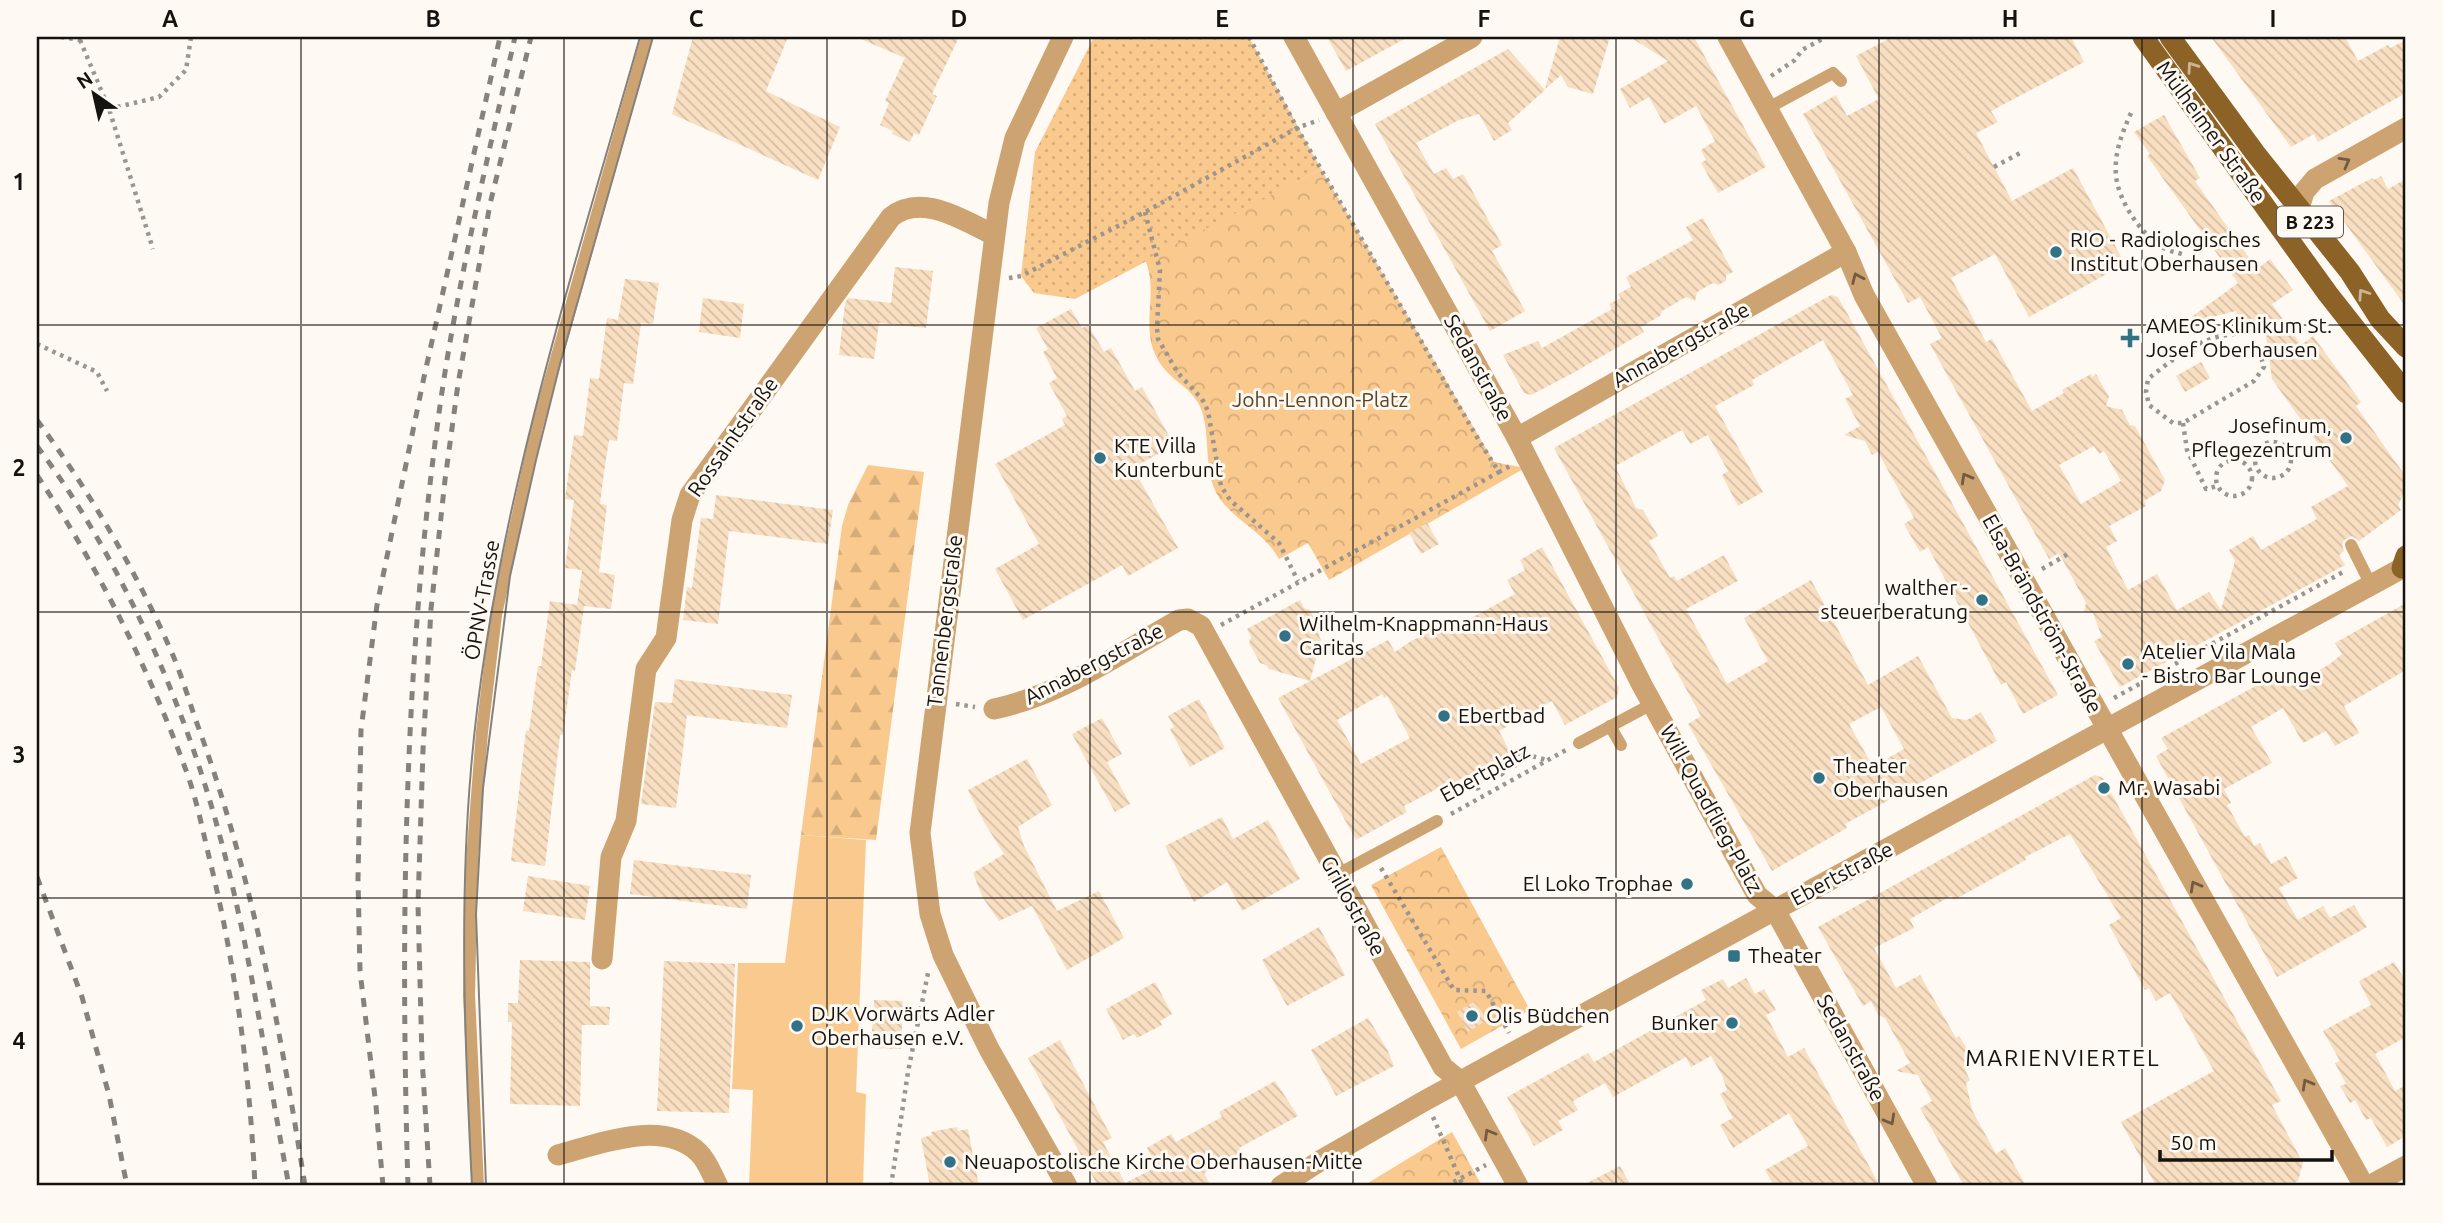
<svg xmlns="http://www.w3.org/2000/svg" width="2443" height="1223" font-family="Ubuntu,sans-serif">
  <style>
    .grass { fill: url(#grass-dots) }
    .forest { fill: url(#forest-firs) }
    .park { fill: url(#park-crowns) }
    .pitch { fill: #fac98e }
    .building { fill: url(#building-back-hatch); fill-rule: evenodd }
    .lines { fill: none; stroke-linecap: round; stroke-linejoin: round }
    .path { stroke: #999590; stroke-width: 4.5; stroke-dasharray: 3.5 5; stroke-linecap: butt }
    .service { stroke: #cda371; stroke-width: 12 }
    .minor { stroke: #cda371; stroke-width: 21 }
    .tertiary { stroke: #cda371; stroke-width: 21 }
    .primary { stroke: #8d6226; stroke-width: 21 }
    .tram { stroke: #85827d; stroke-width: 2 }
    .rail { stroke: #85827d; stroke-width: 5; stroke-dasharray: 9 9; stroke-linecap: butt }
    .oneway { stroke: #cbb596 }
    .oneway2 { stroke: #715b40 }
    .grid { fill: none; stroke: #151310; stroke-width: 2; stroke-opacity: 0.55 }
    .poi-dot { fill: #327286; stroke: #fef9f2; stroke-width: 2.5 }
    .labels { text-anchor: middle; stroke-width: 6; stroke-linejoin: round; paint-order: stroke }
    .shield { fill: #fef9f2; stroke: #5b5854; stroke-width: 2 }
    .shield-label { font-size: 19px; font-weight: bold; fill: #151310 }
    .street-label { font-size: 21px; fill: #151310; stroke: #fef9f2 }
    .poi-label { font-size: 21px; fill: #151310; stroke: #fef9f2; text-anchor: start }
    .park-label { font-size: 21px; fill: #5e4422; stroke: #fef9f2 }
    .neighbourhood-label { font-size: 23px; letter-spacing: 2px; fill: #151310; stroke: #fef9f2 }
    .neatline { fill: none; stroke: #151310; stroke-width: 2.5 }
    .grid-label { font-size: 23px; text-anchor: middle; font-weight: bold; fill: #151310 }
  </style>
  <defs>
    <pattern id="grass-dots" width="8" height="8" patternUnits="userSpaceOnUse" patternTransform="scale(1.75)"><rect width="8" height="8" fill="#fac98e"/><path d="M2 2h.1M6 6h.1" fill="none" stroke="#d5ac79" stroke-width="1.8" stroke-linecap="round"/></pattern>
    <pattern id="forest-firs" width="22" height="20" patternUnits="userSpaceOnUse" patternTransform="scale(1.75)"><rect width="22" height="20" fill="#fac98e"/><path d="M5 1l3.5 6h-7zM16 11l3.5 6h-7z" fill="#d5ac79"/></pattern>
    <pattern id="park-crowns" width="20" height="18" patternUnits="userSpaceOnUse" patternTransform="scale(1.75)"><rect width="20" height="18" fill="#fac98e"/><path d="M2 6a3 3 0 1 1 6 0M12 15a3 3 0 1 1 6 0" fill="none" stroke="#d5ac79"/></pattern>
    <pattern id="building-back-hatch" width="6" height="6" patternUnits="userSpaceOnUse" patternTransform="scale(1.75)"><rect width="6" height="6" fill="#f9dfc1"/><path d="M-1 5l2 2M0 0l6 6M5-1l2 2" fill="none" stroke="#d5bea5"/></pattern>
  </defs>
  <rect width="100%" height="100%" fill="#fef9f2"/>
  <polygon class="grass" points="1094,37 1249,37 1321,169 1075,299 1034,293 1021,276 1035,152"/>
  <polygon class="forest" points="868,465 924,472 876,840 801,835 842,526 848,505"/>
  <g class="park">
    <path d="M1321 169 1494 462 1525 468 1329 580 1308 543 1279 559C1265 533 1237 522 1220 499 1200 471 1214 427 1197 401 1183 380 1164 379 1153 349 1143 320 1158 289 1145 260Z"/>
    <polygon points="1441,847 1530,1010 1461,1049 1371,885"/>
    <polygon points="1452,1132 1482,1186 1363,1186"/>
  </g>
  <polygon class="pitch" points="801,835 866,840 856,1092 866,1094 863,1186 749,1186 753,1090 732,1089 738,963 785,963"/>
  <g class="building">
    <polygon points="693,37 788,37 766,91 840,127 818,180 672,114"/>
    <polygon points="856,37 959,37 932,94 937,96 919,135 914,133 910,142 892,134 893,131 880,125 889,103 885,101 905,58"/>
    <polygon points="1327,37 1408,37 1346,71"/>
    <polygon points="1560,37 1610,37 1593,94 1568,87 1561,75 1545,89"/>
    <polygon points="1630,37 1694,37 1766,167 1718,193 1701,163 1706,160 1701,150 1715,141 1696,106 1664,124 1649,97 1630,108 1620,89 1668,61"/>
    <path d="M1892 37H2071L2084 62 1991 111 1998 122 1976 133 2012 201 2073 168 2125 264 2029 317 1995 254 1951 278 1986 342 1992 339 2032 411 2064 393 2062 390 2091 374 2092 377 2096 374 2109 397 2106 406 2122 410 2130 425 2135 426 2165 480 2161 491 2144 501 2146 506 2109 526 2117 541 2106 547 2128 590 2157 574 2177 610 2209 592 2221 610 2235 561 2229 550 2253 536 2261 550 2317 519 2311 507 2348 486 2272 379 2264 322 2238 326 2236 311 2182 324 2238 283 2147 156 2150 154 2134 132 2164 115 2200 178 2195 181 2257 269 2270 259 2293 290 2272 304 2301 345 2313 336 2361 402 2356 406 2404 474 2405 491 2398 505 2401 510 2359 541 2352 536 2344 540 2342 545 2344 551 2339 555 2345 565 2120 687 2094 641 2102 637 2093 613 2084 612 2086 603 2059 553 2049 559 1930 344 1942 338 1920 297 1908 303 1803 114 1836 95 1847 116 1879 99 1856 56ZM2094 446 2099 454 2104 451 2121 481 2081 504 2059 465Z"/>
    <polygon points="2211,37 2345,37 2358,61 2388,45 2390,48 2406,40 2406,93 2318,142 2314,134 2291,147"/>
    <polygon points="1508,49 1545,90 1508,123 1512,130 1494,141 1479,114 1459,120 1416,143 1434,174 1446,168 1453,179 1463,174 1502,245 1492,251 1525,311 1490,331 1375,124"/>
    <polygon points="2381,176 2388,189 2406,179 2406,307 2329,201 2372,178 2374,180"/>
    <polygon points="1703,218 1733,272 1726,275 1726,281 1718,285 1713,283 1697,292 1695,301 1686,297 1662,311 1660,316 1641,327 1644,332 1573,373 1531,395 1524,393 1503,355 1538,341 1542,348 1612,309 1609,304 1621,298 1618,294 1631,287 1626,277 1693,240 1686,227"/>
    <polygon points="895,267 933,271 926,328 879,323 874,359 839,355 845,303 848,298 891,303"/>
    <polygon points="625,279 659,283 653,324 641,323 633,384 624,383 617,441 609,440 604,472 600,504 607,505 599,572 615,575 611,609 584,606 575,671 572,670 563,735 560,735 545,866 511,861 526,730 529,731 538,666 541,666 550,601 577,605 582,570 565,568 574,500 565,499 574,435 583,436 590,378 599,379 607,318 618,320"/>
    <path d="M1831 295 1838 297 2058 695 2023 714 2006 682 2001 685 1928 547 1920 552 1904 524 1914 518 1878 452 1872 455 1865 441 1844 435 1860 426 1845 399 1853 395 1823 340 1752 380 1754 385 1715 406 1763 492 1738 506 1722 475 1728 471 1708 435 1690 444 1682 430 1615 466 1636 508 1643 510 1658 536 1649 541 1670 578 1674 576 1677 581 1724 555 1738 581 1686 609 1727 684 1768 661 1744 618 1811 580 1868 685 1918 656 1952 718 1967 720 1981 712 1997 741 1845 824 1847 828 1772 871 1688 724 1701 716 1554 448ZM1881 707 1904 749 1873 767 1849 724Z"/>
    <polygon points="703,298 744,304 740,338 699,332"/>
    <polygon points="1071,309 1082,328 1088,325 1104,352 1111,348 1135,391 1142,387 1174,445 1133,468 1178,548 1128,576 1122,565 1023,620 995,569 1039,544 995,464 1065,425 1062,419 1067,416 1049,383 1057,378 1043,352 1048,349 1036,328"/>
    <polygon points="2201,362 2210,378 2185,392 2176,376"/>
    <polygon points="716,495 833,510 828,544 729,531 718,624 683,620 687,587 692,588 701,518 713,519"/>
    <polygon points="1427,523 1439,544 1421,554 1409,533"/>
    <path d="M1542 547 1619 688 1617 697 1565 725 1552 701 1499 731 1510 752 1496 760 1497 762 1468 777 1467 775 1454 783 1452 781 1404 806 1407 812 1356 840 1278 698 1388 640 1395 652 1411 641 1441 627 1444 633 1515 594 1507 580 1525 570 1520 560ZM1382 694 1384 698 1387 696 1410 738 1361 764 1337 720Z"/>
    <polygon points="1300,600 1304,608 1310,610 1321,630 1319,636 1321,640 1310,681 1269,669 1266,665 1260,663 1249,643 1251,637 1247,629"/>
    <polygon points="2406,603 2406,670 2344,706 2359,733 2335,746 2326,731 2303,743 2283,708 2251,727 2272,763 2224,789 2231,803 2227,805 2245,837 2249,835 2254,846 2260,843 2271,864 2286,856 2298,878 2279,888 2298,920 2323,906 2330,918 2354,905 2367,927 2277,977 2156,756 2168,749 2161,738 2281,672 2289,687 2330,664 2342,654 2335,643"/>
    <polygon points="675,679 792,695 787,728 687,715 676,808 641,804 655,702 672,703"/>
    <polygon points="1199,699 1225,748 1190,767 1170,729 1174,727 1168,716"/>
    <polygon points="1102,718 1122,754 1107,762 1130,804 1115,812 1072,734"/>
    <polygon points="1027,759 1052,805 1018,827 1024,846 1057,911 1099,891 1124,938 1067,970 1032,906 999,921 983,898 973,873 1004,854 984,822 968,790"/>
    <polygon points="2095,775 2103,778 2281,1101 2272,1105 2303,1163 2298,1181 2288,1186 2156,1186 2121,1122 2214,1071 2170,993 2156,1001 2149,988 2145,990 2109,925 2121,918 2070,834 2025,857 2026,860 1954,900 1951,896 1910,919 1914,928 1874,948 1896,988 1920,975 1956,1038 1959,1036 1968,1050 1984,1059 1965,1070 1970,1080 1966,1083 1972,1110 1996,1154 2005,1148 2026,1186 1964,1186 1920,1108 1932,1101 1918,1075 1896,1071 1910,1063 1885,1018 1878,1015 1871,1001 1863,1006 1818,927"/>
    <polygon points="1222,817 1233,839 1268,820 1300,879 1242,911 1227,882 1194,902 1165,846"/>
    <polygon points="634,860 751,875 747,909 630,894"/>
    <polygon points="528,876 590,886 585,920 523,911"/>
    <polygon points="1319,927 1345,975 1287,1006 1262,960"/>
    <polygon points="520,960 590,962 590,1006 610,1007 609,1025 582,1025 580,1106 510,1104 512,1022 508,1022 508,1003 518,1003"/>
    <polygon points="664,961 735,964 729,1113 657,1111"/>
    <polygon points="2394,962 2406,982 2406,1037 2375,1054 2395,1091 2406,1085 2406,1136 2387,1147 2371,1118 2366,1120 2355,1100 2350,1103 2340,1086 2346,1084 2335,1063 2340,1061 2323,1031 2371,1005 2359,981"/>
    <polygon points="1746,978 1755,994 1764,989 1776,1010 1766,1015 1788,1057 1804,1048 1880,1186 1774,1186 1765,1170 1808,1146 1789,1113 1733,1148 1720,1125 1733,1118 1720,1094 1727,1090 1722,1075 1711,1056 1691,1067 1686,1057 1613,1097 1605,1083 1573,1101 1578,1110 1558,1121 1563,1130 1534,1146 1507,1097 1588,1053 1594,1062 1706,1000 1701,990 1723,979 1728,988"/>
    <polygon points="1155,982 1172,1014 1160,1021 1162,1025 1137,1038 1134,1034 1123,1040 1106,1009"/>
    <polygon points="874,1000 903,1001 901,1049 871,1048"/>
    <polygon points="1475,1001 1487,1020 1468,1032 1457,1012"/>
    <polygon points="1368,1018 1387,1049 1394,1066 1336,1096 1311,1050"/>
    <polygon points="1060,1040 1112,1138 1103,1142 1125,1183 1157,1167 1147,1148 1171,1134 1176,1142 1222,1117 1219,1112 1275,1081 1298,1116 1239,1148 1241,1152 1204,1173 1211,1186 1098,1186 1028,1058"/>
    <polygon points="957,1127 958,1131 968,1129 979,1186 930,1186 921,1138 932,1135 931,1132"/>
    <polygon points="1620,1166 1631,1186 1581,1186"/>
  </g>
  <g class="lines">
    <g class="path">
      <polyline points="61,37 80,40 82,37"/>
      <polyline points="1249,37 1297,128 1481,444 1499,472 1510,466"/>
      <polyline points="80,40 109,109 153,249"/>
      <polyline points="1771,76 1795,60 1802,50 1826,37"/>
      <polyline points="109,109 159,97 186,70 191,37"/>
      <path d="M2131 113C2122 133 2114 153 2116 175 2118 201 2141 234 2162 247 2168 251 2175 252 2182 254"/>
      <polyline points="1994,167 2024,151"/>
      <polyline points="1145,212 1160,270 1157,328 1158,339 1178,373 1202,399 1208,411 1221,486 1230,500 1279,543 1298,581"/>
      <polyline points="1009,278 1021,276 1145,212 1297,128 1319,120"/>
      <polyline points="37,344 97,372 107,391"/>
      <path d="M2259 350 2264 367 2254 381 2183 423H2173L2149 405 2146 392 2148 379C2169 362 2194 342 2221 336 2235 333 2251 333 2266 330"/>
      <polyline points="2183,423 2187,450 2206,489 2217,486"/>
      <circle cx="2273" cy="460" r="18"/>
      <circle cx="2234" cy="478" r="18"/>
      <polyline points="2405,488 2406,488"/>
      <polyline points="2042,569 2068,554"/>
      <polyline points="1221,625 1499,472"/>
      <polyline points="2175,664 2345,571"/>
      <polyline points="2114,698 2143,682"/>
      <polyline points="956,704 975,707"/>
      <polyline points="1495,767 1506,778"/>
      <polyline points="1496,767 1518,765"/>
      <polyline points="1474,779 1480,793"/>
      <polyline points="1461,792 1469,786 1474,778 1520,753 1547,760"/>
      <polyline points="1451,814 1566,750"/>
      <polyline points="1381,868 1454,990 1486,991 1509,1033"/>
      <polyline points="1433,1117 1463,1186"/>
      <polyline points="891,1186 908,1072 928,973"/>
      <polyline points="1446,1186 1486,1165"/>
    </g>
    <g class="service">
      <polyline points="1768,108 1833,73 1841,81"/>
      <polyline points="2351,545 2371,585"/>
      <polyline points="1610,726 1621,745"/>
      <polyline points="1579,743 1652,704"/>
      <polyline points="1336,875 1437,821"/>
      <polyline points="478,1186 469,995 472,861 482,732 496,615 537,427 647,37"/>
    </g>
    <g class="minor">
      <polyline points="1294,37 1517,438 1642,685 1757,895 1775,910 1927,1186"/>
      <polyline points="1728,37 1846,252 1864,295 2364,1186"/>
      <polyline points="1336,113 1472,37"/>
      <polyline points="2299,208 2304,192 2315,179 2406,128"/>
      <polyline points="1517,438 1846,252"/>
      <path d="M994 709C1061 695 1119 654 1179 620L1188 619 1201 626 1443 1067 1460 1081 1518 1186"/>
      <path d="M602 959 611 857 626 821 646 669 666 638 682 520 690 495 891 217C922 192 964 221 994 235"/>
      <path d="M558 1155C599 1144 663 1118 699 1153 708 1162 712 1175 718 1186"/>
      <polyline points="2369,1186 2406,1166"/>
    </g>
    <g class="tertiary">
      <polyline points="1063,37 1015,138 999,203 920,833 930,914 943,955 989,1049 1067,1186"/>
      <polyline points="1281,1186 1323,1159 1426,1100 2406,566"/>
    </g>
    <g class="primary">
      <polyline points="2143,37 2328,294 2406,393"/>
      <polyline points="2170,37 2255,153 2350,272 2380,319 2406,347"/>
      <polyline points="2402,568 2406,556"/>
    </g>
    <g class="tram">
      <path d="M472 1186C465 1048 459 908 471 769 492 519 572 277 640 37"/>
      <polyline points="486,1186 476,914 483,788 510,576 536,460 560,364 653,37"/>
    </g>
    <g class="rail">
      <path d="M37 420C90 492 136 571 172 653 181 674 188 697 195 718 251 869 280 1027 305 1186"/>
      <path d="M37 446C117 553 180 693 216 822 249 939 266 1066 289 1186"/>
      <path d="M37 475C98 567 149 669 187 773 197 801 203 832 210 861 236 967 250 1077 255 1186"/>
      <polyline points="37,877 82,997 109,1095 127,1186"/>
      <polyline points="383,1186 376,1106 360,971 358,879 361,730 377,605 424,377 500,37"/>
      <path d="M408 1186C400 918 404 650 443 385 461 268 489 152 515 37"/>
      <polyline points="430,1186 422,1058 418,904 423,750 431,609 445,480 458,384 490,204 531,37"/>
    </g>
  </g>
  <defs><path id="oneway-chevron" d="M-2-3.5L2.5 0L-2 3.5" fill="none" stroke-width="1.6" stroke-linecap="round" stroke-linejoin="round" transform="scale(1.75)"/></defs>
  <g class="oneway">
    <use href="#oneway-chevron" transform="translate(2192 67) rotate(-125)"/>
    <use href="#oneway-chevron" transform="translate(2363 294) rotate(-124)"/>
  </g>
  <g class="oneway2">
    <use href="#oneway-chevron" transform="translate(2345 162) rotate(-29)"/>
    <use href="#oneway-chevron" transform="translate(1857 278) rotate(-113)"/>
    <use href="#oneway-chevron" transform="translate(1966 478) rotate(-119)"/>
    <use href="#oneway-chevron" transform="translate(2195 886) rotate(-119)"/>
    <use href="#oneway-chevron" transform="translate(2307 1084) rotate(-119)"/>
    <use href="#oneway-chevron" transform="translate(1890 1120) rotate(61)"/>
    <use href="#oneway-chevron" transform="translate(1489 1134) rotate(-120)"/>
  </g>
  <path class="grid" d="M301 37V1186M564 37V1186M827 37V1186M1090 37V1186M1353 37V1186M1616 37V1186M1879 37V1186M2142 37V1186M37 325H2406M37 612H2406M37 898H2406"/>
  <g class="poi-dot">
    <circle cx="2056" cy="252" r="7"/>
    <path d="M2126.5 327.5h7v7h7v7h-7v7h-7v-7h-7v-7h7z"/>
    <circle cx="2346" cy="438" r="7"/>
    <circle cx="1100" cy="458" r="7"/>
    <circle cx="1982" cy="600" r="7"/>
    <circle cx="1285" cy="636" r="7"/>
    <circle cx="2128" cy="664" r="7"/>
    <circle cx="1444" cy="716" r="7"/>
    <circle cx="1819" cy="778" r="7"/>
    <circle cx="2104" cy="788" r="7"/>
    <circle cx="1687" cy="884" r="7"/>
    <rect x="1727" y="949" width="14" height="14" rx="3.5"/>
    <circle cx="1472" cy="1016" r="7"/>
    <circle cx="1732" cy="1023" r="7"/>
    <circle cx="797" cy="1026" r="7"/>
    <circle cx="950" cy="1162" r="7"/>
  </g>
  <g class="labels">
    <rect class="shield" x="2277" y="206.5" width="66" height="31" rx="5"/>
    <g class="shield-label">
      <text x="2310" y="229">B 223</text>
    </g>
    <g class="street-label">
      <text transform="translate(2211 132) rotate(54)" y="7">Mülheimer Straße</text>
      <text transform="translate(1681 345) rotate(-29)" y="7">Annabergstraße</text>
      <text transform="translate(1478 368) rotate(61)" y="7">Sedanstraße</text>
      <text transform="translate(733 437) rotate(-55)" y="7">Rossaintstraße</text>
      <text transform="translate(482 600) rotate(-80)" y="7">ÖPNV-Trasse</text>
      <text transform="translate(2042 614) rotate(61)" y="7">Elsa-Brändström-Straße</text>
      <text transform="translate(945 621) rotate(-83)" y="7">Tannenbergstraße</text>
      <text transform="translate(1094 664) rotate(-27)" y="7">Annabergstraße</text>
      <text transform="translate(1485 773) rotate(-29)" y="7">Ebertplatz</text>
      <text transform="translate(1711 809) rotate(61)" y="7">Will-Quadflieg-Platz</text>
      <text transform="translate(1842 874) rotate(-28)" y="7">Ebertstraße</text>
      <text transform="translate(1353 906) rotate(61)" y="7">Grillostraße</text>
      <text transform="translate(1851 1048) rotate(61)" y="7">Sedanstraße</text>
    </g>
    <g class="poi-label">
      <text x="2070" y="247">RIO - Radiologisches<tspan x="2070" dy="24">Institut Oberhausen</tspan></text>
      <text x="2146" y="333">AMEOS Klinikum St.<tspan x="2146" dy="24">Josef Oberhausen</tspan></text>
      <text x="2332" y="433" text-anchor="end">Josefinum,<tspan x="2332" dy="24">Pflegezentrum</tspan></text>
      <text x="1114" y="453">KTE Villa<tspan x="1114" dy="24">Kunterbunt</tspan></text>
      <text x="1968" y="595" text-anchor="end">walther -<tspan x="1968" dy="24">steuerberatung</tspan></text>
      <text x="1299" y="631">Wilhelm-Knappmann-Haus<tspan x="1299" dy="24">Caritas</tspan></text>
      <text x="2142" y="659">Atelier Vila Mala<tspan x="2142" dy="24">- Bistro Bar Lounge</tspan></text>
      <text x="1458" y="723">Ebertbad</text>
      <text x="1833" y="773">Theater<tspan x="1833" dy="24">Oberhausen</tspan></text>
      <text x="2118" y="795">Mr. Wasabi</text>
      <text x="1673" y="891" text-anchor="end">El Loko Trophae</text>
      <text x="1748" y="963">Theater</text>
      <text x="811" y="1021">DJK Vorwärts Adler<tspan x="811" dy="24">Oberhausen e.V.</tspan></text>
      <text x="1486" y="1023">Olis Büdchen</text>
      <text x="1718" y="1030" text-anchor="end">Bunker</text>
      <text x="964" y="1169">Neuapostolische Kirche Oberhausen-Mitte</text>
    </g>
    <g class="park-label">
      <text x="1320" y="407">John-Lennon-Platz</text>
    </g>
    <g class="neighbourhood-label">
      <text x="2063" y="1066">MARIENVIERTEL</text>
    </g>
  </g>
  <rect width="2443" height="1223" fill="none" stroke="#fef9f2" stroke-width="77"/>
  <g transform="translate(94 94) rotate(326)" stroke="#fef9f2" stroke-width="5" paint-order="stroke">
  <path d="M0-5L12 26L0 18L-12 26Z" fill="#151310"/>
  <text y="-10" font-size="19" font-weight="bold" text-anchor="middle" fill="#151310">N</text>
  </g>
  <path d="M2160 1150v10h172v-10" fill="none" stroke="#151310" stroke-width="3.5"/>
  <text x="2170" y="1150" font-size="21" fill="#151310" stroke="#fef9f2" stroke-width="5" paint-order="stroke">50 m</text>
  <rect x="38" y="38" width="2366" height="1146" class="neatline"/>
  <g class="grid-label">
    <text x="170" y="27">A</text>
    <text x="433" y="27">B</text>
    <text x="696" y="27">C</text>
    <text x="959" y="27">D</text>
    <text x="1222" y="27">E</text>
    <text x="1484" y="27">F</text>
    <text x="1747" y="27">G</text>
    <text x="2010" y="27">H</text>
    <text x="2273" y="27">I</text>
    <text x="19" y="190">1</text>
    <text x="19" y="476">2</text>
    <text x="19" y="763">3</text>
    <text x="19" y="1049">4</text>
  </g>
</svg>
